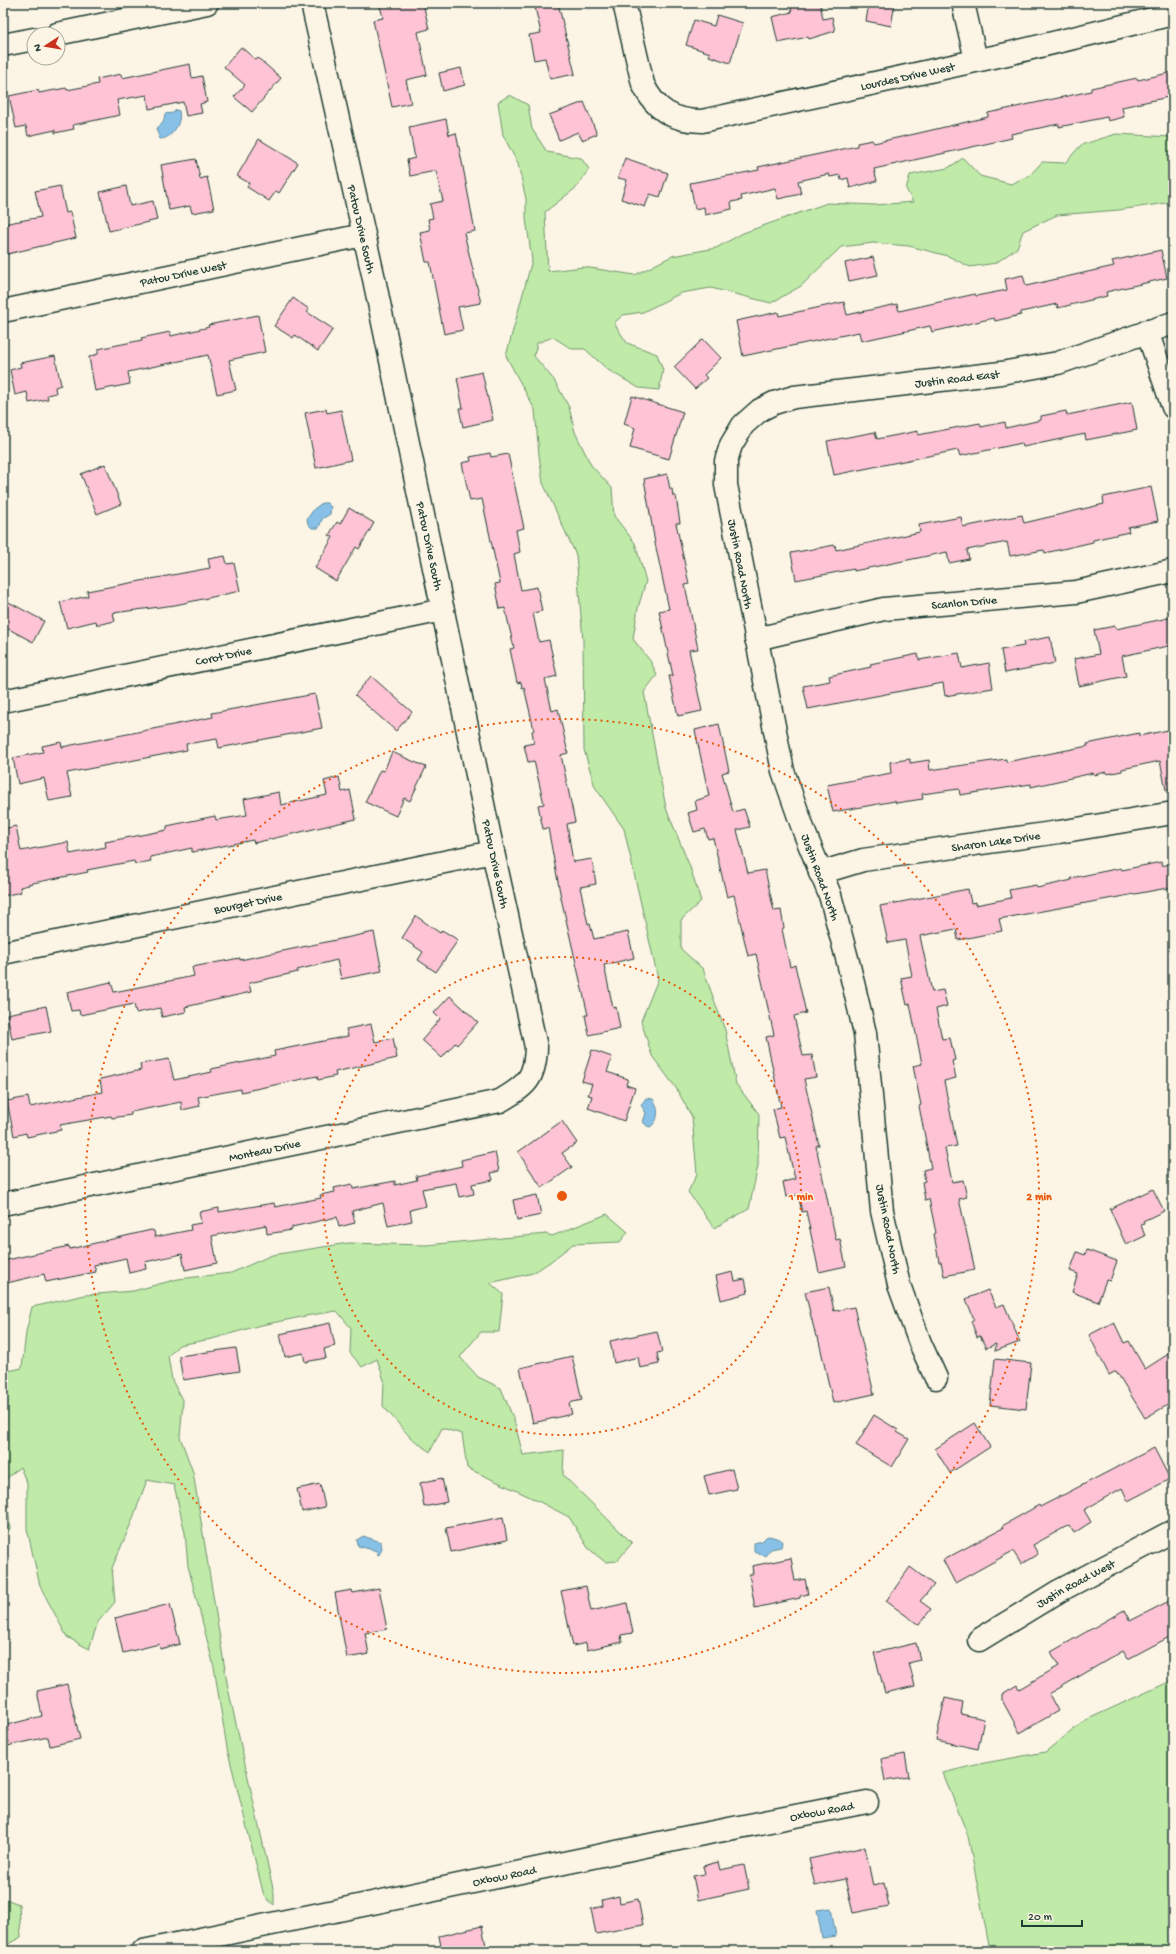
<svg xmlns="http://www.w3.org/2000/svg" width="1176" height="1954" font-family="'Gochi Hand',sans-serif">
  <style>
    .green { fill: #bfeaa7; stroke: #6f946e }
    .water { fill: #88c1e7; stroke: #5e8c9f }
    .building { fill: #fec3d4; stroke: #1f3d34 }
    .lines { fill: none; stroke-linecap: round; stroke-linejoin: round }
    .minor-casing { stroke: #1f3d34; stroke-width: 25 }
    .minor { stroke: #fcf5e5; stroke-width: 22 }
    .ring { fill: none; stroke: #e8590c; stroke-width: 2; stroke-dasharray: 2 4 }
    .labels { text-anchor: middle; stroke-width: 3; stroke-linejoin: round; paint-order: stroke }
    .street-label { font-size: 12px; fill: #1f3d34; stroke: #fcf5e5 }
    .centre { fill: #e8590c; stroke: #fcf5e5; stroke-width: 2 }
    .ring-label { font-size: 12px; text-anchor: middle; font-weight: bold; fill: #e8590c; stroke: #fcf5e5; stroke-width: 3; stroke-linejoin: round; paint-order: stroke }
  </style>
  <rect width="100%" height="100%" fill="#fcf5e5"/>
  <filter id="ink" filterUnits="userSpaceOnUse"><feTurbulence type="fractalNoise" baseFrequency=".025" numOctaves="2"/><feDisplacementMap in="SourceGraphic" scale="8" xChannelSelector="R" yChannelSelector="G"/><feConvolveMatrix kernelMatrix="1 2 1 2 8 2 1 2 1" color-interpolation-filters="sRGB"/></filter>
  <g filter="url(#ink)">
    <g class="green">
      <polygon points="510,95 528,105 532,129 547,152 581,158 589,169 577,187 545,212 548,271 584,267 635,275 672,256 716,248 743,233 827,203 875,205 913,202 906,189 910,175 948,168 963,158 980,176 1011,184 1030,175 1042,162 1065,163 1081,145 1116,134 1173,137 1173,202 1119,210 1057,215 1023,231 1017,248 996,263 970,267 948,256 909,246 873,243 841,247 801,286 771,303 711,288 681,293 643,312 623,315 614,323 627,343 657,354 663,370 659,390 639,388 608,370 585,349 572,349 553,337 537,343 534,356 554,380 569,407 575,432 591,465 612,488 614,516 635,543 646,581 638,608 633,639 651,662 657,675 644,692 666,808 690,867 701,901 681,920 681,949 703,969 725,1030 736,1084 759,1114 758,1166 749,1209 714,1228 688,1192 697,1174 692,1117 676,1088 652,1056 641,1021 658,979 624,829 595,787 584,750 583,641 576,555 543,483 539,455 535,410 506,356 532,260 526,219 526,199 518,164 503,135 498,102"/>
      <polygon points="607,1214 628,1232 620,1242 573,1244 550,1262 533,1273 490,1283 503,1294 499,1332 481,1332 460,1357 478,1377 501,1388 514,1420 523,1455 564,1450 563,1475 632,1543 617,1561 605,1562 588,1548 569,1517 528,1496 467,1468 462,1434 442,1428 430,1452 410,1437 383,1406 384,1380 377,1359 362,1367 350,1353 351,1328 337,1311 311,1315 257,1326 212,1339 179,1345 168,1356 172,1380 183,1402 180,1437 193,1472 228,1688 274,1893 274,1905 264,1896 227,1748 214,1667 188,1566 185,1533 174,1485 147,1480 132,1521 112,1568 115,1602 98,1622 89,1649 67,1637 40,1586 27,1529 27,1484 20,1467 6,1479 10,1529 3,1534 3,1372 22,1368 26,1332 32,1307 85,1295 133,1291 178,1279 231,1273 272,1255 348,1243 426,1245 546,1234 552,1236"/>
      <polygon points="1173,1680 1173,1951 990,1951 968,1836 943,1773 979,1764 1045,1752 1086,1720"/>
      <polygon points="3,1898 19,1904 21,1937 3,1947"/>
    </g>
    <g class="water">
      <path d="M176 110 179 111C182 123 172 139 160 139L156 129 163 123 165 114 173 113Z"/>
      <polygon points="322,503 327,503 331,507 330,514 322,519 319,528 312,528 308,524 307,519 314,509"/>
      <path d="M646 1098 653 1099C659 1107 660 1121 650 1127L647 1126 643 1122 646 1113 641 1105Z"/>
      <polygon points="363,1536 381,1542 382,1549 379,1555 377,1554 377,1551 358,1546 357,1540"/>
      <polygon points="769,1536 780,1539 782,1542 781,1547 771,1549 765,1556 754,1551 754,1543 762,1541 766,1537"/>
      <polygon points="831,1908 836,1936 822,1938 817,1910"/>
    </g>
    <g class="building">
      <polygon points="393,3 423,3 429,29 418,32 427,75 406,80 411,103 392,107 373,20 383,18 380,6"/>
      <polygon points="534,3 558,3 575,74 550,79 545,58 534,60 529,35 541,33"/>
      <polygon points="790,3 820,3 823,19 832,17 835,31 809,39 808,37 778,43 772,17 792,12"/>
      <polygon points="869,3 895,3 891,26 866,21"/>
      <polygon points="717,15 743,23 730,63 709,56 710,53 686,45 694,20 714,26"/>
      <polygon points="241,47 256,60 258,58 281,78 252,112 234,97 245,85 224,67"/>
      <polygon points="190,64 192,78 202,76 207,102 200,104 202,113 186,116 183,102 149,109 147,95 117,100 120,115 73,125 74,129 55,133 55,130 28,136 26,126 16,128 9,96 38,90 39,93 66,88 67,90 98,84 97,79 121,74 122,78"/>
      <polygon points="461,68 465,85 443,91 439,73"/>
      <polygon points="1173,72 1173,96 1122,107 1124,117 1108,121 1107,117 1059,127 1059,124 1011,134 1012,138 874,169 877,181 850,188 848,178 841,180 840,175 830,177 829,174 798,181 801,194 778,199 775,188 741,196 742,200 731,202 732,209 705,215 704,207 695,209 690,183 759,170 758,167 857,146 857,143 872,140 874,143 919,133 988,117 988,113 1091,91 1091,88 1137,78 1138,80"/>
      <polygon points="584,102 597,134 582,140 578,132 559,140 549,115"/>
      <polygon points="446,119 449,135 456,133 463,167 475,231 464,233 481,303 458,307 463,330 444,334 430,262 426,262 420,232 430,230 428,219 433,218 430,204 443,201 436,171 410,176 407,160 415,158 409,127"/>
      <polygon points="259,139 298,163 279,193 276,191 269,201 247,187 249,183 237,176"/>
      <polygon points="625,158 668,173 660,197 650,194 645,207 621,199 627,180 618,178"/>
      <polygon points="196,159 200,179 207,177 214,209 192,213 190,206 169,210 161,165"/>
      <polygon points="60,186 66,213 70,212 76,238 3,255 3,224 41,217 35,191"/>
      <polygon points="126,186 130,206 153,201 157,220 109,231 100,192"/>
      <polygon points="1161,250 1167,278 1106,292 1107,296 1058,308 1057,304 1021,312 1021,315 995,321 994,318 932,332 930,326 861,341 859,332 743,356 736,321 778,312 779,316 844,302 847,315 897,304 899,311 975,294 976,296 1007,290 1005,279 1023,275 1026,286 1114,266 1112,261"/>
      <polygon points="873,257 878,275 849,281 845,263"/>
      <polygon points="293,298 309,309 307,312 333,329 318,351 295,335 293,338 274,326"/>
      <polygon points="258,315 265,352 229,360 236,390 217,394 208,355 128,372 130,384 95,391 89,357 98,354 98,349 142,340 141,338 170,332 171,336 209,327 208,325"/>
      <polygon points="703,339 721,358 704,375 707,378 695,389 674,367"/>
      <polygon points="55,356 61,385 55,387 56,393 47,395 48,399 29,403 27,392 15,395 10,370 21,367 20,363"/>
      <polygon points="482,372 493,420 463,427 459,408 463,408 457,378"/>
      <polygon points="632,396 683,412 669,459 630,448 635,428 624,424"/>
      <polygon points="1132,402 1137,430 1086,440 1085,434 1023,447 1022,443 960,456 958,450 834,475 827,441 875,432 877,439 918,431 918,435 980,423 981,427 1005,422 1006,428 1041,420 1041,416 1066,411 1067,415"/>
      <polygon points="326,409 327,413 341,410 351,460 316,468 305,413"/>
      <polygon points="490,453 491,457 508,454 524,528 516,530 520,552 514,554 521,590 537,587 542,611 533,613 539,642 549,640 557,676 545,679 552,711 558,709 568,753 561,755 575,822 567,824 573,862 592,859 596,884 580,887 588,924 590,924 594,939 628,932 634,958 604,965 613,1008 616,1007 620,1028 589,1035 585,1015 588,1015 561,898 548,828 543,829 538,805 544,804 534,761 528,762 524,745 534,743 532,731 534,730 524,687 522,688 521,682 517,683 510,649 514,648 505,608 500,609 495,584 500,583 482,499 470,501 462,463 471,461 470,457"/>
      <polygon points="105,464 121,504 97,514 81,474"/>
      <polygon points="667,474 670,489 672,489 673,496 676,496 680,523 676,523 689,584 685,585 698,649 689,650 702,711 678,716 669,676 673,676 659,611 669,609 655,543 644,479"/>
      <polygon points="1151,487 1158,521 1128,527 1129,532 1093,540 1093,542 1045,553 1044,550 1010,556 1007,542 967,550 969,559 949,563 947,552 854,571 854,569 796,580 791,553 835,545 836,550 920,532 919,525 961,517 963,527 1022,515 1024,523 1104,504 1103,497"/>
      <polygon points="349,508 374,523 359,549 356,547 336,581 315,568 333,537 329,535 337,522 340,524"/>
      <polygon points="225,556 227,564 234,563 240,591 175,605 113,613 115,621 97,625 96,621 67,628 60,602 88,596 87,591 210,568 208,559"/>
      <polygon points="3,599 44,621 33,642 3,626"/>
      <polygon points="1173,617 1173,645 1122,656 1126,676 1079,686 1074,659 1099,654 1094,630 1115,626 1116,629"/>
      <polygon points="1050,637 1055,663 1005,673 1001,650 1024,646 1023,642"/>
      <polygon points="959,653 962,668 989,663 993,688 945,696 943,683 808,709 803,686 830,681 829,676 871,667 870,664 918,654 919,660"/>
      <polygon points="371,676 412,712 396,731 355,695"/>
      <polygon points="315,694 322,728 219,748 217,739 186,744 187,750 67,773 72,797 49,801 44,778 18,784 13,758 43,752 42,746 61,742 62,747 213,717 212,713"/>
      <polygon points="719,724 729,771 722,773 733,812 744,809 750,827 737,830 748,873 765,870 774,911 781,910 784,928 782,929 790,967 795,965 806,1013 794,1016 803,1056 812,1055 816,1077 804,1079 819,1145 816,1146 836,1240 840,1239 846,1266 819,1272 806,1211 802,1212 798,1195 786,1197 783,1182 795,1179 785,1137 780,1138 773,1109 781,1107 766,1037 774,1035 756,954 748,956 734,895 727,897 713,838 708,839 705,829 694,832 688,813 697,810 695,801 709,796 695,730"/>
      <polygon points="1173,729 1173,789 1166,790 1160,761 1122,769 1122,771 1107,774 1106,772 1094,775 1093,773 1031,787 1031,784 960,795 959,789 922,794 923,799 896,803 895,801 833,812 827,785 891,773 890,762 910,759 910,763 929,760 930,770 1006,759 1006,762 1088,746 1087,744 1139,733 1139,736"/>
      <polygon points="392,752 426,767 410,801 404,798 396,816 365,802 380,770 384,771"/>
      <polygon points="339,777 342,792 350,790 356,819 254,843 253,840 192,852 192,848 150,857 151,861 135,864 134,861 87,870 88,872 28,884 29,885 20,887 21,892 3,896 3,829 16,826 21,851 68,842 70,854 106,847 105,842 167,830 167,826 215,816 216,820 247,815 244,799 279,792 281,805 327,795 324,781"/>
      <polygon points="1161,862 1162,866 1173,863 1173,887 999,919 1002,931 958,940 956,929 920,936 932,992 943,990 947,1006 936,1009 942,1039 950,1038 955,1060 952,1061 956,1078 944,1081 957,1146 945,1148 952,1182 963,1180 967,1197 959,1199 975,1270 944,1276 941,1262 939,1262 934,1234 936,1233 929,1199 925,1200 922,1182 925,1181 923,1170 931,1168 919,1106 921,1105 913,1066 922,1064 910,1004 907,1005 901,978 912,976 905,940 888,943 880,906 968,889 971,903 976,902 976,905 1011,898 1009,890 1036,885 1037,888 1072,880 1071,878 1121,868 1122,870"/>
      <polygon points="416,916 440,933 442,930 458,940 436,972 418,960 423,952 402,938"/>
      <polygon points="374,932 382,971 341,979 337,960 297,970 298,972 249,983 251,992 185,1007 186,1012 162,1017 160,1008 136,1013 134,1004 80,1015 79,1010 71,1011 67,992 111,982 114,992 194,976 192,967 240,958 240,960"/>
      <polygon points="450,996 478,1022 457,1045 455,1043 442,1058 422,1040 440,1019 434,1013"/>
      <polygon points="46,1006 51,1031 12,1039 7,1014"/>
      <polygon points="371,1024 375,1042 393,1038 397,1058 335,1072 336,1076 318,1080 317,1076 241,1092 241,1089 198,1097 200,1106 182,1110 181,1102 131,1112 131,1115 112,1118 111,1116 60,1125 61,1130 27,1137 26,1133 14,1136 7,1101 28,1097 30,1107 102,1092 100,1079 141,1070 140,1064 169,1059 174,1080 212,1072 211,1069 275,1056 274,1051 348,1036 346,1029"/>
      <polygon points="592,1050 612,1057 607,1072 628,1079 626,1085 635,1088 624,1121 588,1108 592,1096 588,1095 592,1084 582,1081"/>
      <polygon points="562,1121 577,1143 562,1153 572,1167 542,1188 518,1152"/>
      <polygon points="495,1152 499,1171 491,1173 493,1180 472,1184 474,1194 459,1197 456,1183 422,1189 426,1206 410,1210 412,1221 388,1226 383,1203 352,1211 355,1223 339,1227 337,1217 292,1227 292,1230 267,1234 266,1225 212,1236 217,1263 185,1270 182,1254 145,1262 146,1269 129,1273 126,1258 94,1265 96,1272 46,1282 44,1274 3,1284 3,1261 69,1246 70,1249 151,1230 154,1231 155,1237 191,1230 190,1225 201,1223 199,1212 219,1208 219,1212 274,1203 275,1207 321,1198 320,1195 335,1192 334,1188 352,1184 353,1189 395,1181 395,1185 417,1180 416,1176 462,1166 461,1160"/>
      <polygon points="1153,1189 1164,1211 1143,1221 1144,1224 1141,1225 1145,1236 1126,1245 1110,1209"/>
      <polygon points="537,1195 541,1215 517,1220 513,1200"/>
      <polygon points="1087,1250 1117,1261 1110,1281 1106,1280 1098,1302 1072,1292 1078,1274 1070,1271 1077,1252 1085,1255"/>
      <polygon points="733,1272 735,1281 745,1279 748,1293 721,1300 716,1276"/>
      <polygon points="829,1287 834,1311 854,1307 874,1394 833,1403 818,1337 816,1337 805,1292"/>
      <polygon points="988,1290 996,1307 1004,1304 1020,1342 995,1351 996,1344 986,1348 980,1336 977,1337 971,1321 974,1319 966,1299"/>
      <polygon points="1114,1322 1124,1343 1129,1341 1145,1369 1173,1351 1173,1402 1145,1418 1116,1371 1109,1375 1089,1335"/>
      <polygon points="330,1323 335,1346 324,1349 326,1358 305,1362 303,1353 285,1357 280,1334"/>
      <polygon points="657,1331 662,1352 657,1353 659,1364 640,1368 638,1357 614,1363 610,1341"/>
      <polygon points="236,1348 240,1371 183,1380 179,1356"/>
      <polygon points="572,1356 582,1400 569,1403 572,1414 533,1423 520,1368"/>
      <polygon points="995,1359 1031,1363 1026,1409 990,1405"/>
      <polygon points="874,1415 898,1430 897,1432 909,1439 892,1467 856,1445"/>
      <polygon points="975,1423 990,1447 950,1473 935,1449"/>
      <polygon points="1154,1448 1170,1479 1128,1501 1122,1488 1084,1510 1091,1522 1074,1533 1069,1525 1033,1545 1038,1554 1021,1564 1013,1551 955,1583 943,1560 1003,1528 1002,1526 1039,1505 1040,1507"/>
      <polygon points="732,1469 737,1489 709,1495 704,1476"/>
      <polygon points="442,1478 447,1502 424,1507 420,1483"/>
      <polygon points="320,1484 325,1507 302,1512 297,1489"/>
      <polygon points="503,1517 507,1540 451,1552 446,1528"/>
      <polygon points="791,1558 795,1581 805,1579 808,1594 800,1596 800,1598 755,1608 749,1574 753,1574 752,1566"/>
      <polygon points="910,1567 934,1585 920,1601 931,1609 919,1625 886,1601"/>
      <polygon points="586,1586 591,1611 627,1603 633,1633 621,1635 622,1642 587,1650 586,1643 573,1646 561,1591"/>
      <polygon points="379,1588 387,1629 365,1633 369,1654 347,1658 335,1593 352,1590 353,1593"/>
      <polygon points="1173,1599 1173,1635 1128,1659 1123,1651 1049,1694 1058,1711 1020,1733 1002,1700 1002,1694 1017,1685 1019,1689 1059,1666 1051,1652 1107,1620 1124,1610 1130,1621"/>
      <polygon points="170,1604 180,1644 160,1649 159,1644 123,1653 115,1618"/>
      <polygon points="916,1643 920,1660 909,1663 915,1686 885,1693 874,1653"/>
      <polygon points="67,1684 80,1739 50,1746 48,1737 3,1747 3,1726 42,1716 37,1691"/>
      <polygon points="945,1698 963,1702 961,1714 984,1719 978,1749 936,1740"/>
      <polygon points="905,1754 909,1777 885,1781 881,1759"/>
      <polygon points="865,1847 873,1886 884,1883 889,1906 853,1913 845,1879 815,1886 809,1859"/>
      <polygon points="718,1862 720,1870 744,1865 749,1889 698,1900 693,1876 705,1874 703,1866"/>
      <polygon points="619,1896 620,1903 638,1899 643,1925 596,1934 591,1909 603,1906 602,1900"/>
      <polygon points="482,1926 487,1951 442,1951 439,1936"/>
    </g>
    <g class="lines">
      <g class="minor-casing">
        <g id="minor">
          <path id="s1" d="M624 3 643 84C655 110 673 121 702 121L1007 54 1173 14"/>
          <polyline points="963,3 976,60"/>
          <polyline points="57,34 207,3"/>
          <polyline points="3,45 34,39"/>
          <path id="s2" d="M3 311 363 235"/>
          <polyline points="1147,331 1173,407"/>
          <path id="s3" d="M756 639 884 609 1076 592 1173 571"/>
          <path id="s4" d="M3 701 443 610"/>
          <path id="s5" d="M820 873 863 860 1059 832 1173 813"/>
          <path id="s6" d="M3 953 493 852"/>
          <path id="s7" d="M3 1204 500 1101C527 1085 535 1079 536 1047L493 852 374 279 312 3"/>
          <path id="s8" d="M936 1378 920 1343 899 1285 882 1211 865 1033 848 962 830 895 805 834 783 771 726 485V461L731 445 743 425 760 410 774 403 794 397 1001 373 1058 363 1173 323"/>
          <path id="s9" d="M979 1640 1059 1591 1173 1531"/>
          <path id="s10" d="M143 1951 693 1836 867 1802"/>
        </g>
      </g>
      <use href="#minor" class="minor"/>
    </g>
  </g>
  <g class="ring">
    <circle cx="562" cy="1196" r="239"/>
    <circle cx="562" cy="1196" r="477"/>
  </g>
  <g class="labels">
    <g class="street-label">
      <text dy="4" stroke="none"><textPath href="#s1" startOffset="368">Lourdes Drive West</textPath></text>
      <text transform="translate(362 229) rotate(77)" y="4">Patou Drive South</text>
      <text dy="4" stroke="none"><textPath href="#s2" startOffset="184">Patou Drive West</textPath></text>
      <text dy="4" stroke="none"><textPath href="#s8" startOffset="1209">Justin Road East</textPath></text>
      <text transform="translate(430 546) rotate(78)" y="4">Patou Drive South</text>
      <text transform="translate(741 564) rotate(79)" y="4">Justin Road North</text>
      <text dy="4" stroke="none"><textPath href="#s3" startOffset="212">Scanlon Drive</textPath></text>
      <text dy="4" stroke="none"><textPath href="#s4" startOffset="225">Corot Drive</textPath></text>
      <text dy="4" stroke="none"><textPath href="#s5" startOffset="179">Sharon Lake Drive</textPath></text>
      <text transform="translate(496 864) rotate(78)" y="4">Patou Drive South</text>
      <text transform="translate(821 877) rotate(70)" y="4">Justin Road North</text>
      <text dy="4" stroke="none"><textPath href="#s6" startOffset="250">Bourget Drive</textPath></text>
      <text dy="4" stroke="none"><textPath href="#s7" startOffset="267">Monteau Drive</textPath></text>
      <text transform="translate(889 1229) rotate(79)" y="4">Justin Road North</text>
      <text dy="4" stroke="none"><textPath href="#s9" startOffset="112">Justin Road West</textPath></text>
      <text dy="4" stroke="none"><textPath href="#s10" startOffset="693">Oxbow Road</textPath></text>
      <text dy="4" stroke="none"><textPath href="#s10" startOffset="369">Oxbow Road</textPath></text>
    </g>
  </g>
  <circle cx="562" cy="1196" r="6" class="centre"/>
  <g class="ring-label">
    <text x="801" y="1200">1 min</text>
    <text x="1039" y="1200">2 min</text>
  </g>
  <rect width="1176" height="1954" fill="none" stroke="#fcf5e5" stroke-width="16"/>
  <rect x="8" y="8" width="1160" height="1938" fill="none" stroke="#1f3d34" stroke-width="1.5" filter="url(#ink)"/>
  <g transform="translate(46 46) rotate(258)"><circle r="19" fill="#fcf5e5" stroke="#a4ab9e"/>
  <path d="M0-3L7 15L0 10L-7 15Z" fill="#c8321e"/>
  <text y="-6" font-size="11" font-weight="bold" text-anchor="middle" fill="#1f3d34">N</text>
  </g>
  <path d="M1022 1920v6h60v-6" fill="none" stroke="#1f3d34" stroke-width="2"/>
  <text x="1028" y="1920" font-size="12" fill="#1f3d34" stroke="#fcf5e5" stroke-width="3" paint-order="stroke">20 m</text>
</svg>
